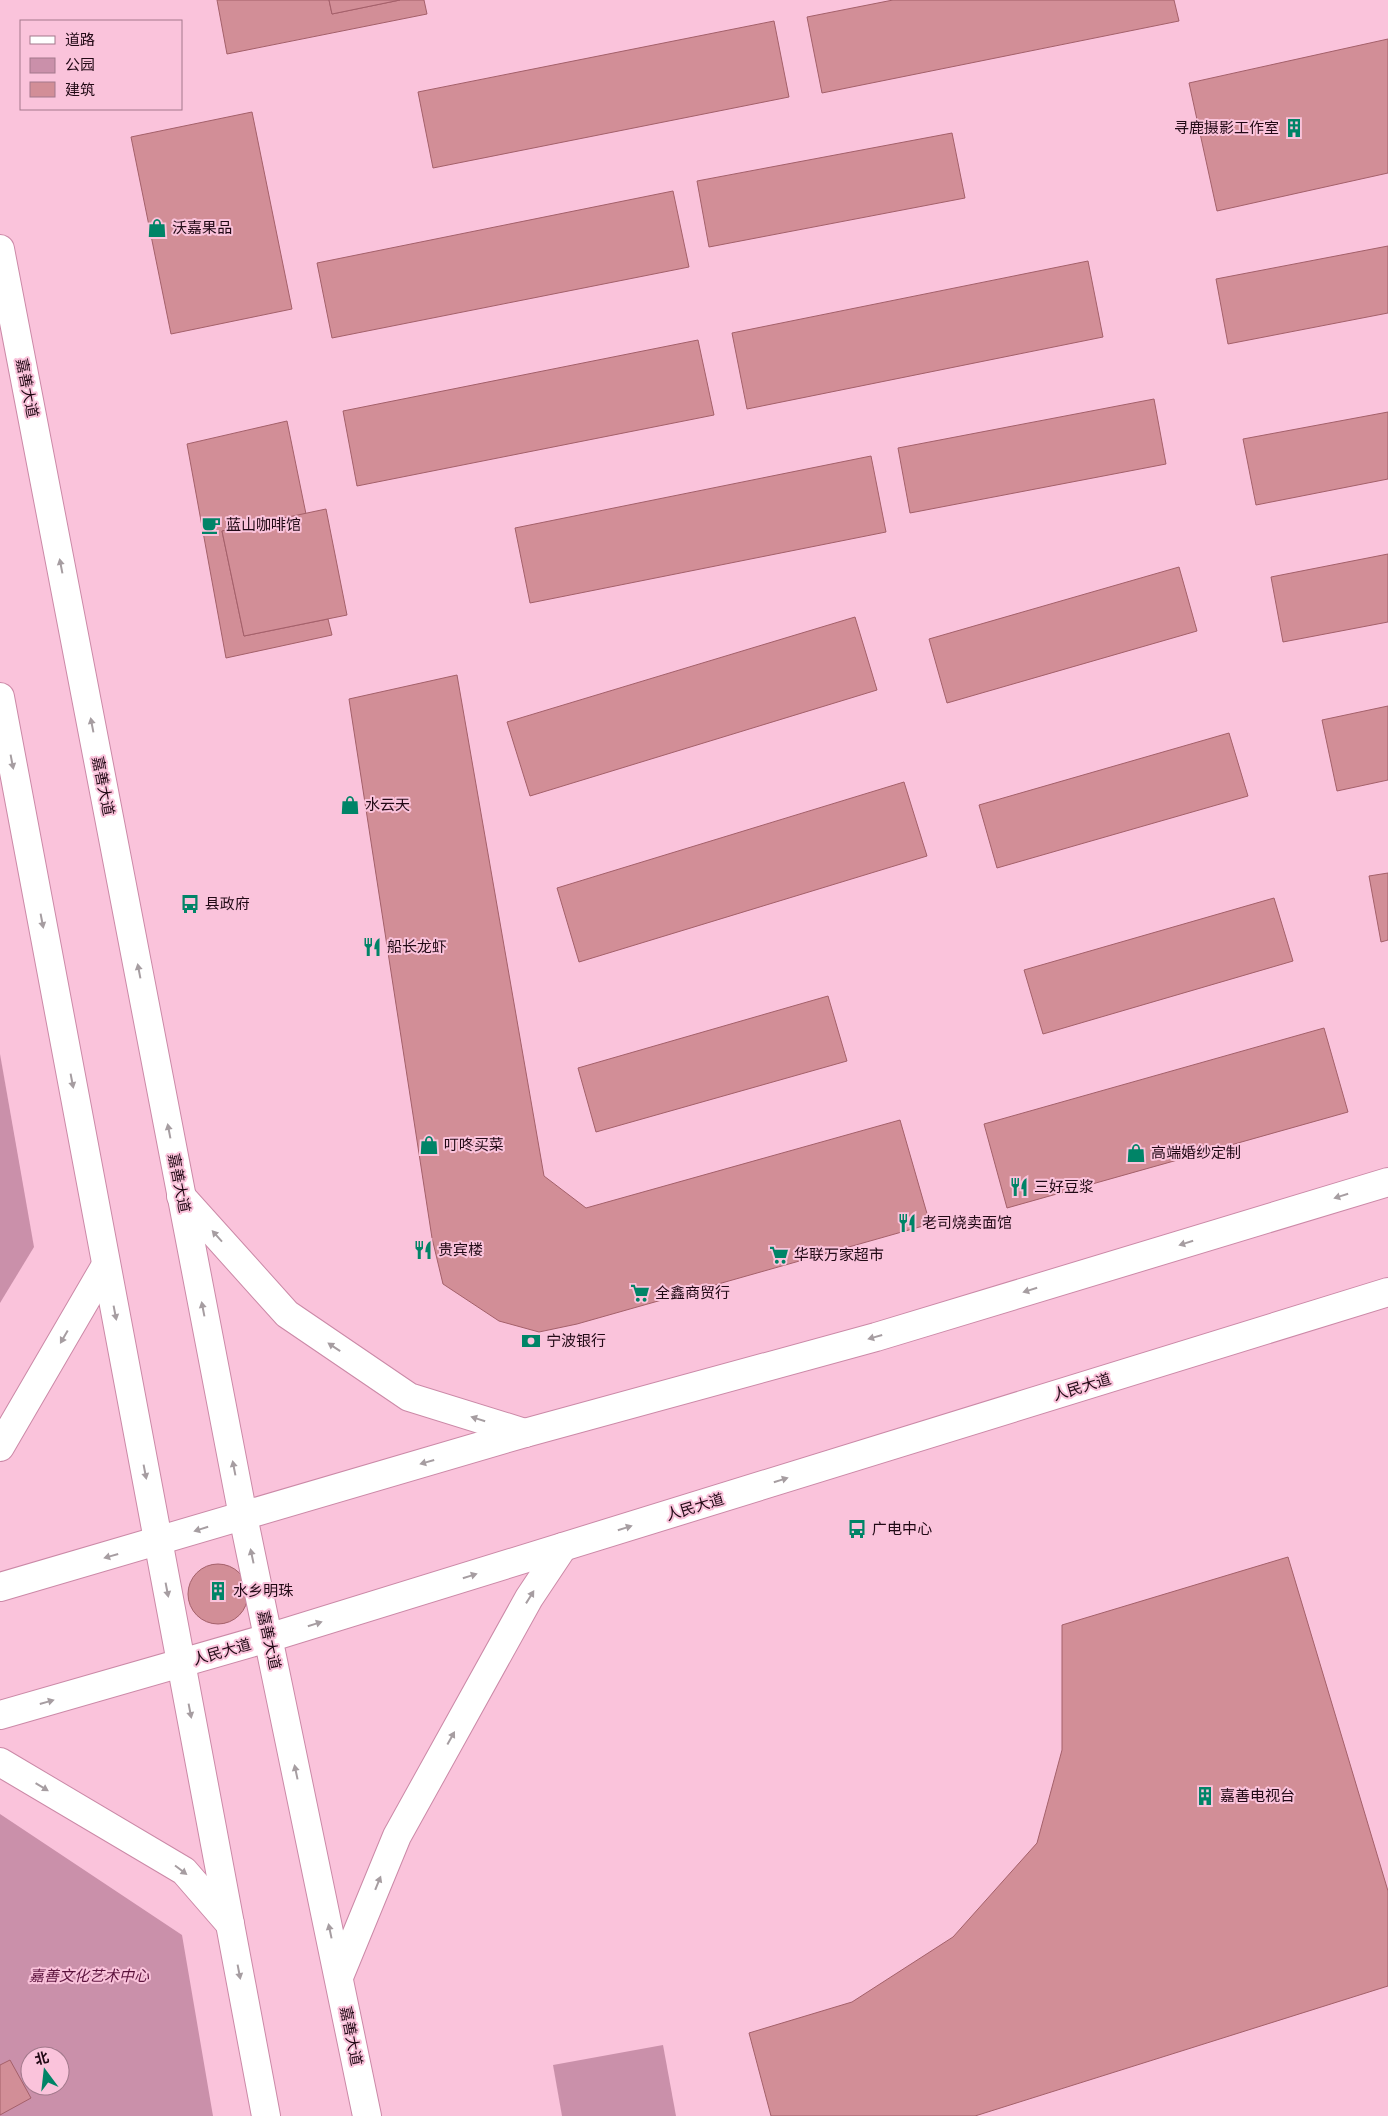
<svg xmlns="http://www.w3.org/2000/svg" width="1388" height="2116" font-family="'Noto Serif','Noto Sans SC',serif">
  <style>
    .green { fill: #ca90aa; fill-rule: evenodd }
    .building { fill: #d28e97; stroke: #a4606a }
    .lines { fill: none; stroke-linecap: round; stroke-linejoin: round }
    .secondary-casing { stroke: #cb89a7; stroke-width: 30 }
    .primary-casing { stroke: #cb89a7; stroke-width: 30 }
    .secondary { stroke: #fff; stroke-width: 28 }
    .primary { stroke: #fff; stroke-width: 28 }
    .oneway { fill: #a69da1 }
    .labels { text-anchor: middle; stroke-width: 4; stroke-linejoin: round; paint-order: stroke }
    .poi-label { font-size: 15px; fill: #210915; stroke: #fac3db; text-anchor: start }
    .street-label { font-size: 15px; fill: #210915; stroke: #fac3db }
    .park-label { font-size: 15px; font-style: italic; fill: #5a113b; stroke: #fac3db }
  </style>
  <rect width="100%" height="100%" fill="#fac3db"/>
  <g class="green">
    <polygon points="0,1054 34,1247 0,1303"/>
    <path d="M0 1814 182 1935 213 2116H0ZM30 2056H60V2086H30Z"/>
    <polygon points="663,2045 676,2116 562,2116 553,2065"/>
  </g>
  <g class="building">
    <polygon points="217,0 329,0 332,14 400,0 424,0 427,14 227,54"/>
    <polygon points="329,0 400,0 332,14"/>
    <polygon points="893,0 1174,0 1179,21 822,93 807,17"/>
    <polygon points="774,21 789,97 433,168 418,92"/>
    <polygon points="1388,39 1388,173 1217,211 1189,83"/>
    <polygon points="252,112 292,309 171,334 131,137"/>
    <polygon points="952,133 965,198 709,247 697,181"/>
    <polygon points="673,191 689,267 332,338 317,263"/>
    <polygon points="1388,246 1388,313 1228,344 1216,279"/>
    <polygon points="1088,261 1103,337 747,409 732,333"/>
    <polygon points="698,340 714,415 357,486 343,411"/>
    <polygon points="1154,399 1166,464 910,513 898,448"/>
    <polygon points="1388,412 1388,479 1256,505 1243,439"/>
    <polygon points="287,421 306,514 222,531 244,636 328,619 332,635 226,658 187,444"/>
    <polygon points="871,456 886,532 530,603 515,528"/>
    <polygon points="326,509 347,615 244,636 222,531"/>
    <polygon points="1388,554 1388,622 1283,642 1271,577"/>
    <polygon points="1179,567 1197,631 947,703 929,639"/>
    <polygon points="855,617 877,690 530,796 507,722"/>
    <polygon points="457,675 544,1176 586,1208 900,1120 930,1224 577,1324 539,1332 499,1321 443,1284 432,1238 349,699"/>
    <polygon points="1388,706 1388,780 1337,791 1322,720"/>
    <polygon points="1229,733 1248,796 997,868 979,805"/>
    <polygon points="904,782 927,856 579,962 557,888"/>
    <polygon points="1388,873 1388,940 1381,942 1369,876"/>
    <polygon points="1274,898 1293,961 1043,1034 1024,970"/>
    <polygon points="828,996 847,1061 596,1132 578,1068"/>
    <polygon points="1324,1028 1348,1112 1007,1208 984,1124"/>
    <polygon points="1288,1557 1388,1891 1388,1986 975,2116 771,2116 749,2033 852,2002 953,1937 1037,1843 1062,1750 1062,1625"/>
    <circle cx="218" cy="1594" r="30"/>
    <polygon points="10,2060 31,2098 0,2115 0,2065"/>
  </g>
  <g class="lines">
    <g class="secondary-casing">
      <g id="secondary">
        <polyline points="181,1196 287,1314 409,1397 525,1433"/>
        <polyline points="0,1447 106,1265"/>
        <polyline points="0,1587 525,1433 876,1337 1388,1182"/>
        <polyline points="0,1715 268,1638 1388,1292"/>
        <polyline points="0,1762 184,1871 230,1924"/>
        <polyline points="339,1977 397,1836 529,1598 563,1547"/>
      </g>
    </g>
    <g class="primary-casing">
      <g id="primary">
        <polyline points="0,249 243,1516 367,2116"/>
        <polyline points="0,697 266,2116"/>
      </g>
    </g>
    <use href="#secondary" class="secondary"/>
    <use href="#primary" class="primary"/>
  </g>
  <defs><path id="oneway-solid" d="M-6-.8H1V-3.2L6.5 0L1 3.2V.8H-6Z" transform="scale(1.25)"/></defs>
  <g class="oneway">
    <use href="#oneway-solid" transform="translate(61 566) rotate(-101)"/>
    <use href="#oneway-solid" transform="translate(92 725) rotate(-101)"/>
    <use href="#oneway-solid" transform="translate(12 762) rotate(79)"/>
    <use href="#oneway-solid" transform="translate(42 921) rotate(79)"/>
    <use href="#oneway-solid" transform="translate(139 971) rotate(-101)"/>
    <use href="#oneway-solid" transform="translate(72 1081) rotate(79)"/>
    <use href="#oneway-solid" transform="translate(169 1131) rotate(-101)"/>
    <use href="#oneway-solid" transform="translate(1341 1196) rotate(163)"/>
    <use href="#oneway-solid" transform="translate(217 1236) rotate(-132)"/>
    <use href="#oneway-solid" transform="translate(1186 1243) rotate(163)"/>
    <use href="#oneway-solid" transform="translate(1030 1290) rotate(163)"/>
    <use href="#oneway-solid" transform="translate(203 1309) rotate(-101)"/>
    <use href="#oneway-solid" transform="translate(115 1313) rotate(79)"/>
    <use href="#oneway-solid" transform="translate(64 1337) rotate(120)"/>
    <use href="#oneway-solid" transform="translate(875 1337) rotate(164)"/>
    <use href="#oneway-solid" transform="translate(334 1347) rotate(-146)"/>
    <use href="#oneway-solid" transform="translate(478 1419) rotate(-163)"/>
    <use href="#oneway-solid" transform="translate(427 1462) rotate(164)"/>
    <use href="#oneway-solid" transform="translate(234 1468) rotate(-101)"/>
    <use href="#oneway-solid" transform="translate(145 1472) rotate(79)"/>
    <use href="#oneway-solid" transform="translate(781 1480) rotate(-17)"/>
    <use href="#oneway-solid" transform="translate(625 1528) rotate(-17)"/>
    <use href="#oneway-solid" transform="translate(201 1529) rotate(163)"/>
    <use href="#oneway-solid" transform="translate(111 1556) rotate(164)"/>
    <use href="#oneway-solid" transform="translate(252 1556) rotate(-102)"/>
    <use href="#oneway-solid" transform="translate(470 1576) rotate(-17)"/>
    <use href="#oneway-solid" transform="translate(167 1590) rotate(79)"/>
    <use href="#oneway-solid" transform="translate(530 1597) rotate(-58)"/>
    <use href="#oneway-solid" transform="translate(315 1624) rotate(-17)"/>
    <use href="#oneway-solid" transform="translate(47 1702) rotate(-16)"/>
    <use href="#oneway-solid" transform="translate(190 1711) rotate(79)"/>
    <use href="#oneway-solid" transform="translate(451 1738) rotate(-61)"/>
    <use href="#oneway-solid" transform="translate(296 1772) rotate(-102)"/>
    <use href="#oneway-solid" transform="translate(42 1787) rotate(31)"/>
    <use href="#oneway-solid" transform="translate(181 1870) rotate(37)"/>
    <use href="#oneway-solid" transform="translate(378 1883) rotate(-68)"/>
    <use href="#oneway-solid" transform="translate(330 1931) rotate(-102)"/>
    <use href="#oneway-solid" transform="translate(239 1972) rotate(79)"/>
  </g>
  <defs>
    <g id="building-bare" transform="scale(1.5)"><path d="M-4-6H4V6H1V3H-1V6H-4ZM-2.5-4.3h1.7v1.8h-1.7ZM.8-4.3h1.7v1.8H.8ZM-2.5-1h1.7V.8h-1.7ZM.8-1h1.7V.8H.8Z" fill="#008467" stroke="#fac3db" stroke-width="2.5" paint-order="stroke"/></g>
    <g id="shop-bare" transform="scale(1.5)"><path d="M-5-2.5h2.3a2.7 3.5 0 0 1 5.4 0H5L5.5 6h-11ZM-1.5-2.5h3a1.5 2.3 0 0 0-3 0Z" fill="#008467" stroke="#fac3db" stroke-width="2.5" paint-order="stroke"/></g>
    <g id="cafe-bare" transform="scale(1.5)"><path d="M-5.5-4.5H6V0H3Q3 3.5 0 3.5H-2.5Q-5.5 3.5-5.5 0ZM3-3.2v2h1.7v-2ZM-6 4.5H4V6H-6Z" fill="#008467" stroke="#fac3db" stroke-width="2.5" paint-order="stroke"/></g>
    <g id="bus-bare" transform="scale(1.5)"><path d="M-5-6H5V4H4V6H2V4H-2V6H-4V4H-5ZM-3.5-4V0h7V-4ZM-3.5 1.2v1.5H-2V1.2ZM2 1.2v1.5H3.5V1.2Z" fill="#008467" stroke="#fac3db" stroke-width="2.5" paint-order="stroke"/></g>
    <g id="restaurant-bare" transform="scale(1.5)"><path d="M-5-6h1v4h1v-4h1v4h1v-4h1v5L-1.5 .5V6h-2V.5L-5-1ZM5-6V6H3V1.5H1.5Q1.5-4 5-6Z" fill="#008467" stroke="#fac3db" stroke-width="2.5" paint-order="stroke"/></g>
    <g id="supermarket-bare" transform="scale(1.5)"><path d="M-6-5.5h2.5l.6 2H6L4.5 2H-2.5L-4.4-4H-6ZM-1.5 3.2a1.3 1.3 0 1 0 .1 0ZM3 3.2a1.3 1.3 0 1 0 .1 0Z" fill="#008467" stroke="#fac3db" stroke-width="2.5" paint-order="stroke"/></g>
    <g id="bank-bare" transform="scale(1.5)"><path d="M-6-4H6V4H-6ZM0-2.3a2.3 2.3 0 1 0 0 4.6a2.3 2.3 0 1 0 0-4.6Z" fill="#008467" stroke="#fac3db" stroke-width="2.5" paint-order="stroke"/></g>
  </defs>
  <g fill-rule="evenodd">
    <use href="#building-bare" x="1294" y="128"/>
    <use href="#shop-bare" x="157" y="228"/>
    <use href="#cafe-bare" x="211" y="525"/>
    <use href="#shop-bare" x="350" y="805"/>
    <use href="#bus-bare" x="190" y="904"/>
    <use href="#restaurant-bare" x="372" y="947"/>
    <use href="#shop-bare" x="429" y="1145"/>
    <use href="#shop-bare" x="1136" y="1153"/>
    <use href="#restaurant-bare" x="1019" y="1187"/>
    <use href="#restaurant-bare" x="907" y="1223"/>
    <use href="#restaurant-bare" x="423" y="1250"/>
    <use href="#supermarket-bare" x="779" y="1255"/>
    <use href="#supermarket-bare" x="640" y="1293"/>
    <use href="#bank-bare" x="531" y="1341"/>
    <use href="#bus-bare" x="857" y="1529"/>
    <use href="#building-bare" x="218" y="1591"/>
    <use href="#building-bare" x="1205" y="1796"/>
  </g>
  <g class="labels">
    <g class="poi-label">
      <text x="1279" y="133" text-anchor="end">寻鹿摄影工作室</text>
      <text x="172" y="233">沃嘉果品</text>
      <text x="226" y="530">蓝山咖啡馆</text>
      <text x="365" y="810">水云天</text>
      <text x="205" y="909">县政府</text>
      <text x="387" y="952">船长龙虾</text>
      <text x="444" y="1150">叮咚买菜</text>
      <text x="1151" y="1158">高端婚纱定制</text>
      <text x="1034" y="1192">三好豆浆</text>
      <text x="922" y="1228">老司烧卖面馆</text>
      <text x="438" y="1255">贵宾楼</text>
      <text x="794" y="1260">华联万家超市</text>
      <text x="655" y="1298">全鑫商贸行</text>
      <text x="546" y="1346">宁波银行</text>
      <text x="872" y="1534">广电中心</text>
      <text x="233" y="1596">水乡明珠</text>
      <text x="1220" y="1801">嘉善电视台</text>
    </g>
    <g class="street-label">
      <text transform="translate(27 388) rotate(79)" y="5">嘉善大道</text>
      <text transform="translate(103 786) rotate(79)" y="5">嘉善大道</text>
      <text transform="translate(179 1183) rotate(79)" y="5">嘉善大道</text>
      <text transform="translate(1082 1387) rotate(-17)" y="5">人民大道</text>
      <text transform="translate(695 1507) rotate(-17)" y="5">人民大道</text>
      <text transform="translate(269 1640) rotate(78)" y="5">嘉善大道</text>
      <text transform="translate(222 1652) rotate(-16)" y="5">人民大道</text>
      <text transform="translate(351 2036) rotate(79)" y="5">嘉善大道</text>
    </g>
    <g class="park-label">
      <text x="89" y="1981">嘉善文化艺术中心</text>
    </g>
  </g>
  <rect x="20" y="20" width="162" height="90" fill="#fac3db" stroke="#a3798c"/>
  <rect x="30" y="36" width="25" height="8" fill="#ffffff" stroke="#a3798c"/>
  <text x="65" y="45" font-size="15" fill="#210915">道路</text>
  <rect x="30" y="58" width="25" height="15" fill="#ca90aa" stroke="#a3798c"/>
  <text x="65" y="70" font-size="15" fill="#210915">公园</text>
  <rect x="30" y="82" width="25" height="15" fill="#d28e97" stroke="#a3798c"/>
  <text x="65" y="95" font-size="15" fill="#210915">建筑</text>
  <g transform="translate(45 2071) rotate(345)"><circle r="24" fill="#fac3db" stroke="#a3798c"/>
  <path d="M0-4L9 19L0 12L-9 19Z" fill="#008467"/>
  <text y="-8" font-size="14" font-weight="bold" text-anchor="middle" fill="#210915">北</text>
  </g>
</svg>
